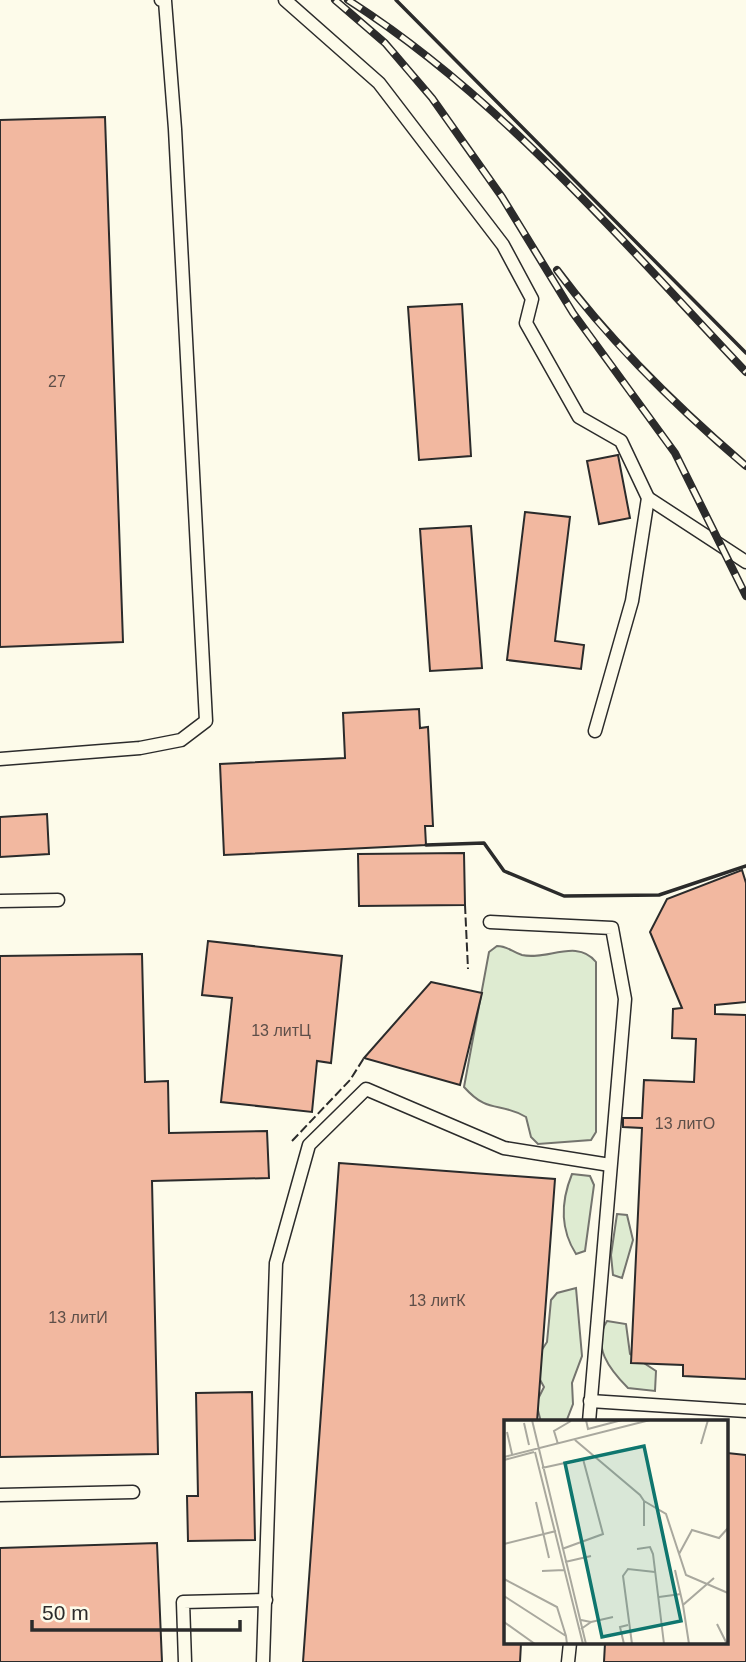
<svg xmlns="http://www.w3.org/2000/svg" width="746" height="1662" font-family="Helvetica,sans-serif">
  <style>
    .green { fill: #deebd1; stroke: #74746e; stroke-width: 2 }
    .building { fill: #f2b8a0; stroke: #2b2b2b; stroke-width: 2 }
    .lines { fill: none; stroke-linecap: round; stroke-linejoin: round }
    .lane-casing { stroke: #2b2b2b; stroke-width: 15 }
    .lane { stroke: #fdfbea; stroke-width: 12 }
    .rail-casing { stroke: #2b2b2b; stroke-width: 8 }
    .rail { stroke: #fdfbea; stroke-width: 5; stroke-dasharray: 16; stroke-linecap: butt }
    .fence { stroke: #2b2b2b; stroke-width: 2; stroke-dasharray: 9 3.5; stroke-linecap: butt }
    .wall { stroke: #2b2b2b; stroke-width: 3.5 }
    .labels { text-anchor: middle; stroke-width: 5; stroke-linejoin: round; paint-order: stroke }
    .number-label { font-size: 16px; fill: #5d4e48 }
    .inset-road { fill: none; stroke: #a9a89e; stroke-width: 2 }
    .view { fill: #0f766e; fill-opacity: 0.15; stroke: #0f766e; stroke-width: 3.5 }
    .inset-edge { fill: none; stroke: #2b2b2b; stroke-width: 3.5 }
  </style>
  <rect width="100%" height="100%" fill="#fdfbea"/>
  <g class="green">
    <path d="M497 946C508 946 512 952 522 955 546 961 577 938 596 962V1132L591 1140 538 1144 531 1137 526 1117C499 1101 489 1115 464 1087L489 952Z"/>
    <path d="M572 1174 590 1176 594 1185 585 1251 576 1254C560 1229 561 1201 572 1174Z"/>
    <polygon points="617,1214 627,1215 633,1240 622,1278 613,1275 611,1255"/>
    <polygon points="576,1288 582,1356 572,1383 573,1404 566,1422 541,1422 536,1403 544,1387 532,1365 547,1342 551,1300 557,1293"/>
    <path d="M607 1321 626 1324 630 1354 656 1371 655 1391 628 1388C610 1370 591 1346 607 1321Z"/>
  </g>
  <g class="building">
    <polygon points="105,117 123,642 0,647 0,120"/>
    <polygon points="462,304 471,456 419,460 408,307"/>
    <polygon points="618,455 630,518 599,524 587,461"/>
    <polygon points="525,512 570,517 555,641 584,645 581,669 507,660"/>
    <polygon points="471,526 482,668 430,671 420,529"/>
    <polygon points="419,709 420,728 428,727 433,826 425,826 426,845 224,855 220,764 345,758 343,713"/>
    <polygon points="47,814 49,854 0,857 0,817"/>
    <polygon points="464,853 465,905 359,906 358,854"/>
    <polygon points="742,870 746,883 746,1002 715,1005 715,1014 746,1015 746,1379 683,1376 683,1365 631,1363 642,1128 623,1127 623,1118 642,1118 644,1080 694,1082 696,1039 672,1038 673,1009 682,1008 650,932 667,899"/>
    <polygon points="208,941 342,956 331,1063 317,1061 312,1112 221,1102 232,998 202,995"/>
    <polygon points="142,954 145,1082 168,1081 169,1133 267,1131 269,1178 152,1181 158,1454 0,1457 0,956"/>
    <polygon points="431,982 482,993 460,1085 364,1058"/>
    <polygon points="339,1163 555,1179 537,1422 506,1422 506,1643 521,1643 520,1662 303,1662"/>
    <polygon points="252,1392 255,1540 188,1541 187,1496 198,1496 196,1393"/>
    <polygon points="727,1453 746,1455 746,1662 604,1662 605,1643 727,1643"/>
    <polygon points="157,1543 162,1662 0,1662 0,1548"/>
  </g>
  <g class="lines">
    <g class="lane-casing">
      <g id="lane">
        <polyline points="285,0 379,83 503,245 532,299 526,323 579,417 621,441 648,498 632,601 595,731"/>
        <polyline points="648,498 746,562"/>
        <polyline points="0,759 140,748 181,740 206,721 175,129 165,1 161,0"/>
        <polyline points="0,901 58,900"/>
        <polyline points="490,922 612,928 625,999 589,1422"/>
        <polyline points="590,1401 746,1411"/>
        <polyline points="0,1495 133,1492"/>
        <polyline points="185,1662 183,1602 266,1600"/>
        <polyline points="263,1662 276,1263 309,1145 366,1089 504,1148 610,1165"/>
        <polyline points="568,1662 570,1643"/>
      </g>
    </g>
    <use href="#lane" class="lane"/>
    <g class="rail-casing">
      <g id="rail">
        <polyline points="335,0 385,43 432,98 502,197 573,313 675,453 746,596"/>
        <path d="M348 0C500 97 622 241 746 372"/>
        <path d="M557 270C611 343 677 407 746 466"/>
      </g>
    </g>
    <use href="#rail" class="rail"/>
    <g class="fence">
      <polyline points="465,905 468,969"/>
      <polyline points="292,1141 350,1080 364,1058"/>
    </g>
    <g class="wall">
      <polyline points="396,0 746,353"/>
      <polyline points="426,845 484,843 504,871 564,896 659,895 746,866"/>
    </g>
  </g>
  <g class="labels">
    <g class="number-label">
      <text x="57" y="387">27</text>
      <text x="281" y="1036">13 литЦ</text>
      <text x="685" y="1129">13 литО</text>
      <text x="437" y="1306">13 литК</text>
      <text x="78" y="1323">13 литИ</text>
    </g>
  </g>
  <g transform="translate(504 1420)">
    <rect width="224" height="224" fill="#fdfbea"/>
    <path class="inset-road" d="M28 0 35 29M82 0 84 9 118 0M20 3 25 25M3 12 8 34M71 20 136 75 140 81V106M54 24 50 11 67 1M197 24 204 0M35 29 82 224M31 32 79 224M0 37 146 0M0 40 30 32M38 48 79 39 99 114 58 129M140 81 162 94 182 155 224 173M32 82 45 138M0 124 52 111M133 129 146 127 149 134 160 224M175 134 188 110 215 118 224 108M61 142 87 136M171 150 179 185M38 151 60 150M0 159 53 187 62 216M0 176 62 216 63 224M155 177 177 174M77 200 87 202 77 209M0 202 31 224M87 202 109 197M213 204 223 224M120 224 116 207 124 205M128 224 119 156 124 149 151 152M185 224 179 185 210 158"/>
    <path class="view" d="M140 26 177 201 98 217 61 43Z"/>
    <rect width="224" height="224" class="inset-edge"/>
  </g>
  <path d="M32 1620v10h208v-10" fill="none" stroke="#2b2b2b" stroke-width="3.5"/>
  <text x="42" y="1620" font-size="21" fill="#2b2b2b" stroke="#fdfbea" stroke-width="5" paint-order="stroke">50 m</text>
</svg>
